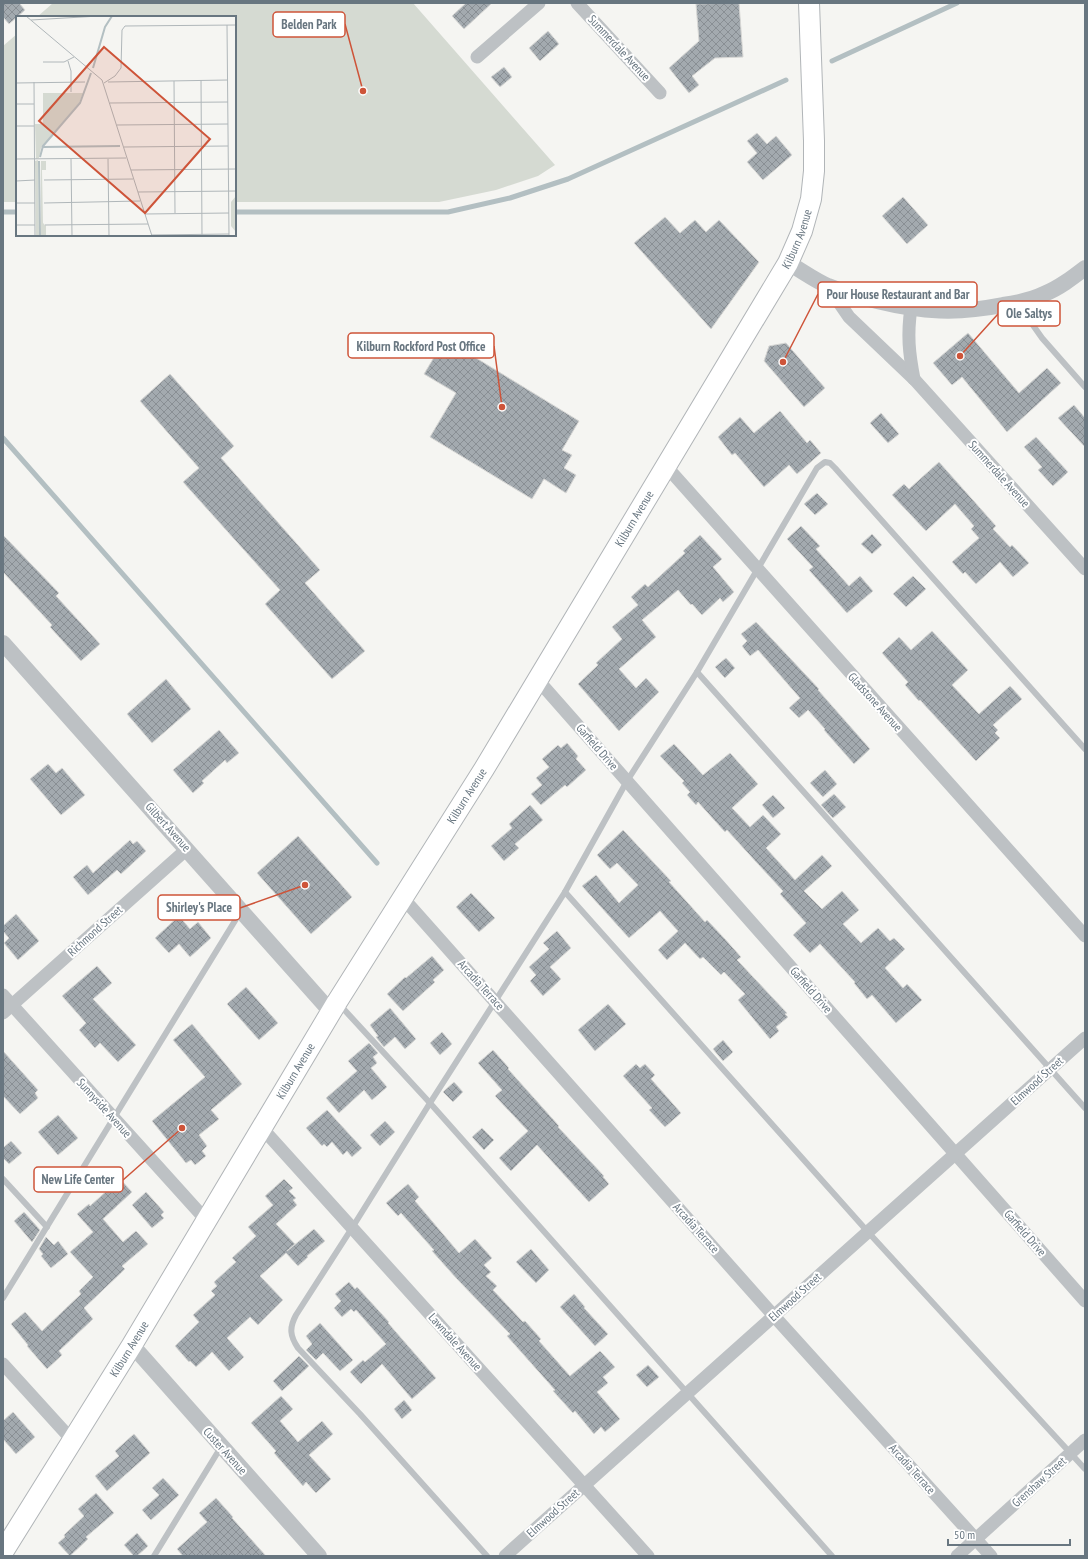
<svg xmlns="http://www.w3.org/2000/svg" width="1088" height="1559" font-family="'PT Sans Narrow',sans-serif">
  <style>
    .park { fill: #d5dad2 }
    .lines { fill: none; stroke-linecap: round; stroke-linejoin: round }
    .stream { stroke: #b3bfc2; stroke-width: 5 }
    .building { fill: url(#building-cross-hatch); stroke: #d7d7d5 }
    .primary-casing { stroke: #b1b5b8; stroke-width: 22 }
    .service { stroke: #bdc1c4; stroke-width: 6 }
    .minor { stroke: #bdc1c4; stroke-width: 13 }
    .tertiary { stroke: #bdc1c4; stroke-width: 16 }
    .primary { stroke: #fff; stroke-width: 20 }
    .labels { text-anchor: middle; stroke-width: 4; stroke-linejoin: round; paint-order: stroke }
    .street-label { font-size: 12px; fill: #687680; stroke: #fff }
    .inset-river { fill: none; stroke: #b3bfc2; stroke-width: 2 }
    .inset-road { fill: none; stroke: #b0b7ba; stroke-width: 1 }
    .view { fill: #ce5439; fill-opacity: 0.15; stroke: #ce5439; stroke-width: 2 }
    .inset-edge { fill: none; stroke: #687680; stroke-width: 2 }
    .leader { fill: none; stroke: #ce5439; stroke-width: 1.5 }
    .callout-dot { fill: #ce5439; stroke: #fff; stroke-width: 1.5 }
    .callout { fill: #fff; stroke: #ce5439; stroke-width: 1.5 }
    .callout-label { font-size: 13px; text-anchor: middle; font-weight: bold; fill: #687680 }
  </style>
  <defs>
    <pattern id="building-cross-hatch" width="8" height="8" patternUnits="userSpaceOnUse"><rect width="8" height="8" fill="#a3aaaf"/><path d="M0 0l8 8M0 8l8-8" fill="none" stroke="#898f94"/></pattern>
  </defs>
  <rect width="100%" height="100%" fill="#f5f5f2"/>
  <g class="park">
    <polygon points="53,3 413,3 555,165 538,176 496,190 439,202 235,202 235,17 37,17"/>
    <polygon points="17,34 17,202 3,202 3,46"/>
  </g>
  <g class="lines">
    <g class="stream">
      <polyline points="832,61 957,3"/>
      <polyline points="3,212 17,212"/>
      <polyline points="235,212 448,212 510,198 568,179 786,80"/>
      <polyline points="3,438 377,863"/>
    </g>
  </g>
  <g class="building">
    <polygon points="3,3 19,3 25,10 9,24 3,17"/>
    <polygon points="466,3 492,3 464,29 452,16"/>
    <polygon points="739,3 743,57 715,58 692,76 699,85 689,93 669,68 699,41 696,4"/>
    <polygon points="548,31 559,44 540,61 529,48"/>
    <polygon points="504,67 512,77 500,87 491,77"/>
    <polygon points="757,133 767,144 776,136 792,155 763,180 747,162 757,153 747,141"/>
    <polygon points="903,197 928,225 907,244 882,216"/>
    <polygon points="665,217 680,233 695,220 706,232 719,220 759,262 711,329 634,243"/>
    <polygon points="968,333 1019,393 1047,368 1061,383 1007,432 962,377 952,385 933,363"/>
    <polygon points="445,339 579,421 562,450 572,455 564,468 576,475 566,493 544,479 532,499 430,437 456,393 424,374"/>
    <polygon points="786,343 825,388 804,407 764,361 769,346"/>
    <polygon points="170,374 234,446 221,458 320,570 305,583 365,651 332,679 265,604 280,590 183,482 199,468 140,401"/>
    <polygon points="1074,405 1085,418 1085,447 1058,418"/>
    <polygon points="780,411 807,443 810,440 821,453 797,474 789,465 764,487 735,453 732,455 718,437 740,417 754,433"/>
    <polygon points="881,413 899,434 888,443 870,423"/>
    <polygon points="1036,437 1068,472 1053,486 1038,470 1042,467 1024,447"/>
    <polygon points="939,462 996,526 993,529 1010,547 1012,545 1029,563 1013,577 1000,562 976,584 965,572 963,574 952,562 979,538 971,529 974,526 955,504 926,531 892,495 904,484 909,489"/>
    <polygon points="817,493 828,504 815,515 804,504"/>
    <polygon points="801,526 820,546 816,549 849,586 860,576 873,591 847,613 809,570 813,567 787,539"/>
    <polygon points="872,534 882,545 872,554 861,544"/>
    <polygon points="3,535 59,593 56,596 100,644 81,661 50,627 52,625 3,572"/>
    <polygon points="700,535 722,559 713,567 734,592 723,602 720,598 702,615 692,604 691,605 678,590 642,620 656,637 619,669 636,688 646,678 659,692 619,731 578,684 598,665 596,663 622,639 612,627 638,605 631,597 645,584 648,587 685,553 683,551"/>
    <polygon points="913,576 926,589 906,607 893,594"/>
    <polygon points="756,622 819,689 818,690 870,749 854,764 824,730 825,729 808,710 799,718 789,708 800,698 758,650 750,656 742,646 747,641 741,634"/>
    <polygon points="932,631 968,670 952,685 979,714 1010,686 1022,699 993,725 998,730 995,733 1000,738 976,761 920,700 919,701 905,685 908,682 882,653 899,637 911,650"/>
    <polygon points="726,658 735,668 725,678 715,667"/>
    <polygon points="166,679 191,709 152,743 127,714"/>
    <polygon points="219,730 239,753 227,763 225,760 202,781 204,783 193,793 173,770"/>
    <polygon points="567,743 578,756 576,759 586,770 567,787 565,785 541,805 531,794 542,785 536,778 549,767 542,759 558,745 561,748"/>
    <polygon points="674,744 703,775 730,753 758,784 732,808 750,827 763,815 781,834 766,848 795,880 822,855 832,866 804,891 822,909 842,891 859,910 843,924 861,943 878,928 890,941 894,938 905,949 885,968 903,988 907,984 922,1000 896,1023 872,995 867,999 854,983 855,982 820,944 810,953 793,935 806,923 780,894 783,891 758,864 727,830 725,832 698,802 696,805 687,795 690,792 682,783 684,781 660,756"/>
    <polygon points="48,764 56,773 62,768 85,795 61,815 30,779"/>
    <polygon points="825,770 837,784 823,797 810,783"/>
    <polygon points="834,794 846,807 833,818 821,805"/>
    <polygon points="773,795 785,808 773,818 762,805"/>
    <polygon points="530,805 543,820 515,844 519,848 504,861 491,846 512,828 509,824"/>
    <polygon points="623,830 671,881 669,882 705,922 707,920 724,938 741,957 737,960 787,1013 785,1014 788,1017 776,1027 779,1031 770,1039 738,1000 745,994 724,972 721,975 703,957 700,959 685,943 667,960 658,950 678,931 660,911 629,938 582,886 596,875 619,903 638,885 617,863 610,869 597,855"/>
    <polygon points="298,836 352,897 311,934 257,873"/>
    <polygon points="130,840 133,844 137,841 146,851 121,874 117,870 88,895 73,877 87,865 93,873"/>
    <polygon points="471,893 495,918 479,932 456,907"/>
    <polygon points="16,914 39,941 18,960 4,943 9,938 3,931 3,926"/>
    <polygon points="179,916 190,929 198,922 211,938 190,957 179,944 169,953 155,938"/>
    <polygon points="557,931 571,948 550,967 561,979 543,996 530,981 536,975 529,967 549,949 543,943"/>
    <polygon points="432,956 444,970 433,980 435,982 403,1011 387,994 405,977 406,978"/>
    <polygon points="97,966 112,983 93,999 136,1045 118,1062 100,1043 95,1048 79,1030 86,1023 62,996"/>
    <polygon points="246,987 278,1023 259,1040 227,1004"/>
    <polygon points="608,1004 626,1024 595,1051 578,1030"/>
    <polygon points="390,1008 416,1039 405,1049 395,1037 384,1047 376,1037 378,1036 370,1025"/>
    <polygon points="192,1024 242,1084 211,1110 219,1119 199,1135 207,1146 202,1151 206,1156 195,1165 191,1160 186,1163 152,1121 205,1077 173,1040"/>
    <polygon points="442,1032 452,1044 440,1055 430,1043"/>
    <polygon points="723,1040 733,1052 723,1061 713,1049"/>
    <polygon points="369,1043 378,1053 373,1057 377,1063 371,1068 387,1087 372,1100 364,1090 339,1113 326,1098 357,1071 348,1061"/>
    <polygon points="493,1050 509,1068 508,1069 559,1126 558,1127 604,1176 603,1177 609,1184 589,1202 537,1145 511,1171 499,1158 528,1131 495,1096 502,1090 478,1063"/>
    <polygon points="3,1051 38,1090 35,1093 38,1098 20,1114 3,1096"/>
    <polygon points="636,1064 640,1068 645,1064 655,1075 651,1079 681,1113 665,1127 649,1110 652,1108 623,1076"/>
    <polygon points="454,1082 463,1092 453,1102 443,1092"/>
    <polygon points="327,1110 362,1148 352,1157 347,1151 343,1155 332,1142 327,1147 324,1144 322,1146 306,1128"/>
    <polygon points="58,1115 78,1138 58,1155 38,1132"/>
    <polygon points="385,1121 395,1132 380,1146 370,1135"/>
    <polygon points="482,1128 494,1140 484,1150 472,1137"/>
    <polygon points="11,1141 22,1153 9,1164 3,1158 3,1148"/>
    <polygon points="120,1179 132,1192 103,1219 123,1242 136,1231 148,1244 122,1266 125,1269 84,1308 93,1319 59,1351 62,1355 47,1369 27,1346 28,1345 11,1324 25,1312 42,1331 81,1294 79,1291 93,1277 70,1252 93,1232 77,1214 89,1204 90,1206"/>
    <polygon points="284,1179 293,1188 289,1191 296,1198 293,1200 297,1205 276,1224 295,1244 287,1251 314,1229 325,1241 307,1256 308,1257 298,1266 286,1253 260,1276 283,1300 258,1325 250,1317 227,1338 244,1357 229,1371 212,1352 196,1367 190,1361 189,1362 175,1346 199,1322 193,1315 215,1295 211,1291 217,1286 214,1282 236,1262 232,1258 256,1236 248,1227 273,1205 265,1196"/>
    <polygon points="408,1184 419,1197 415,1201 459,1253 475,1239 492,1258 484,1265 491,1272 486,1276 497,1286 493,1290 523,1322 525,1321 541,1339 539,1341 570,1376 600,1351 615,1367 603,1377 608,1383 597,1392 620,1419 605,1432 601,1427 594,1434 575,1411 573,1413 553,1391 555,1390 507,1336 510,1334 457,1279 432,1251 434,1250 401,1213 398,1216 386,1203"/>
    <polygon points="146,1192 164,1212 161,1215 164,1218 152,1228 132,1205"/>
    <polygon points="24,1212 40,1230 32,1242 14,1221"/>
    <polygon points="46,1237 54,1245 58,1241 68,1254 51,1268 41,1256 43,1254 39,1249"/>
    <polygon points="531,1249 549,1270 536,1283 516,1262"/>
    <polygon points="349,1282 355,1289 357,1287 389,1322 388,1323 436,1378 412,1399 382,1364 361,1384 350,1372 363,1360 365,1362 386,1344 356,1310 354,1312 351,1309 342,1317 334,1308 341,1301 335,1294"/>
    <polygon points="574,1294 585,1307 584,1308 608,1334 595,1346 560,1307"/>
    <polygon points="320,1323 353,1360 340,1371 323,1353 316,1360 306,1350 312,1344 306,1336"/>
    <polygon points="299,1356 309,1366 282,1391 273,1381"/>
    <polygon points="648,1365 659,1377 647,1387 636,1375"/>
    <polygon points="281,1396 293,1409 280,1421 298,1442 322,1421 333,1434 309,1455 331,1479 316,1493 306,1482 303,1486 274,1453 276,1451 251,1423"/>
    <polygon points="404,1400 412,1410 402,1419 394,1409"/>
    <polygon points="13,1412 35,1437 16,1454 3,1439 3,1421"/>
    <polygon points="134,1434 150,1453 107,1491 95,1476 119,1456 115,1451"/>
    <polygon points="163,1478 179,1495 151,1520 142,1510 159,1495 152,1488"/>
    <polygon points="96,1493 114,1513 86,1537 88,1539 70,1556 58,1543 65,1537 64,1535 84,1516 78,1509"/>
    <polygon points="216,1498 233,1517 232,1518 266,1556 183,1556 177,1549 207,1522 199,1513"/>
    <polygon points="137,1533 148,1546 137,1556 134,1556 124,1545"/>
  </g>
  <g class="lines">
    <g class="primary-casing">
      <g id="primary">
        <path id="s1" d="M3 1552 132 1345 337 1002 484 769 788 263 802 231 811 199 814 171V141L809 3"/>
      </g>
    </g>
    <g class="service">
      <polyline points="1018,304 1042,338 1085,387"/>
      <polyline points="697,672 1085,1108"/>
      <polyline points="565,892 868,1232 1085,1469"/>
      <polyline points="339,1004 430,1103 832,1556"/>
      <polyline points="3,1179 47,1227"/>
      <polyline points="3,1298 241,911"/>
      <polyline points="154,1556 221,1447"/>
      <path d="M487 1556 360 1414 298 1348C290 1336 289 1328 296 1315L352 1228 430 1103 565 892 627 781 697 672 817 468 825 462 830 463 835 468 1085 749"/>
    </g>
    <g class="minor">
      <polyline points="577,3 660,93"/>
      <polyline points="477,57 539,3"/>
      <polyline points="827,285 849,317 914,379 1085,569"/>
      <path d="M911 308C907 335 909 353 914 379"/>
      <polyline points="666,466 1085,936"/>
      <polyline points="537,679 1085,1301"/>
      <polyline points="403,898 774,1316 991,1556"/>
      <polyline points="3,995 206,1220"/>
      <polyline points="3,1013 187,849"/>
      <polyline points="262,1128 648,1556"/>
      <polyline points="3,1364 72,1440"/>
      <polyline points="505,1556 1085,1038"/>
      <polyline points="957,1556 1085,1440"/>
    </g>
    <g class="tertiary">
      <path d="M788 263C801 270 814 280 828 286 843 292 860 297 877 301 922 312 957 314 1003 305 1017 303 1032 300 1044 294 1059 288 1072 278 1085 268"/>
      <polyline points="3,643 331,1012"/>
      <polyline points="132,1345 319,1556"/>
    </g>
    <use href="#primary" class="primary"/>
  </g>
  <g class="labels">
    <g class="street-label">
      <text transform="translate(619 48) rotate(47)" y="4">Summerdale Avenue</text>
      <text dy="4" stroke="none"><textPath href="#s1" startOffset="1535">Kilburn Avenue</textPath></text>
      <text transform="translate(999 474) rotate(48)" y="4">Summerdale Avenue</text>
      <text dy="4" stroke="none"><textPath href="#s1" startOffset="1211">Kilburn Avenue</textPath></text>
      <text transform="translate(875 702) rotate(48)" y="4">Gladstone Avenue</text>
      <text transform="translate(597 747) rotate(49)" y="4">Garfield Drive</text>
      <text dy="4" stroke="none"><textPath href="#s1" startOffset="887">Kilburn Avenue</textPath></text>
      <text transform="translate(168 827) rotate(48)" y="4">Gilbert Avenue</text>
      <text transform="translate(95 931) rotate(-42)" y="4">Richmond Street</text>
      <text transform="translate(481 985) rotate(48)" y="4">Arcadia Terrace</text>
      <text transform="translate(811 990) rotate(49)" y="4">Garfield Drive</text>
      <text dy="4" stroke="none"><textPath href="#s1" startOffset="563">Kilburn Avenue</textPath></text>
      <text transform="translate(1037 1081) rotate(-42)" y="4">Elmwood Street</text>
      <text transform="translate(104 1108) rotate(48)" y="4">Sunnyside Avenue</text>
      <text transform="translate(696 1228) rotate(48)" y="4">Arcadia Terrace</text>
      <text transform="translate(1025 1233) rotate(49)" y="4">Garfield Drive</text>
      <text transform="translate(795 1297) rotate(-42)" y="4">Elmwood Street</text>
      <text transform="translate(455 1342) rotate(48)" y="4">Lawndale Avenue</text>
      <text dy="4" stroke="none"><textPath href="#s1" startOffset="239">Kilburn Avenue</textPath></text>
      <text transform="translate(225 1451) rotate(48)" y="4">Custer Avenue</text>
      <text transform="translate(912 1469) rotate(48)" y="4">Arcadia Terrace</text>
      <text transform="translate(1039 1482) rotate(-42)" y="4">Grenshaw Street</text>
      <text transform="translate(553 1513) rotate(-42)" y="4">Elmwood Street</text>
    </g>
  </g>
  <g transform="translate(16 16)">
    <rect width="220" height="220" fill="#f5f5f2"/>
    <path d="M22 144 23 220H20L19 145ZM25 145H30V154H26L27 207 30 210V220H25Z" fill="#d5dad2"/>
    <path d="M27 77H67L63 87 25 132 23 142 20 143 19 108H27ZM220 180V216L215 210V186Z" fill="#d5dad2"/>
    <path class="inset-river" d="M77 52 89 11 96 0M27 131 104 130M24 141 27 130 64 87 75 57M23 145 24 220"/>
    <path class="inset-road" d="M10 0 86 64 136 220M15 4 83 0M211 9 213 220M52 45 55 55V76M27 46H48L58 41M185 64 186 220M158 65 159 197M18 66 19 220M92 66 212 64M0 67 69 66M88 67 99 60 105 52 106 14 109 10 220 9M94 87 212 86M0 88H18M101 109 212 108M0 110H18M108 131 212 130M0 143 110 142M55 143 56 220M92 143 93 220M115 154 220 153M28 164 117 163M0 165 19 164M122 176 220 175M0 187H19M28 187 124 185M129 198 213 197M0 209H19M29 209 132 208M136 219 213 218"/>
    <path class="view" d="M88 31 194 123 129 197 23 105Z"/>
    <rect width="220" height="220" class="inset-edge"/>
  </g>
  <path class="leader" d="M363 91L345 24M783 362L818 294M960 356L998 314M502 407L494 346M305 885L240 908M182 1128L123 1180"/>
  <g class="callout-dot">
    <circle cx="363" cy="91" r="4"/>
    <circle cx="783" cy="362" r="4"/>
    <circle cx="960" cy="356" r="4"/>
    <circle cx="502" cy="407" r="4"/>
    <circle cx="305" cy="885" r="4"/>
    <circle cx="182" cy="1128" r="4"/>
  </g>
  <g class="callout">
    <rect x="273" y="12" width="72" height="25" rx="4"/>
    <rect x="818" y="282" width="159" height="25" rx="4"/>
    <rect x="998" y="301" width="62" height="25" rx="4"/>
    <rect x="348" y="333" width="146" height="25" rx="4"/>
    <rect x="158" y="895" width="82" height="25" rx="4"/>
    <rect x="34" y="1167" width="89" height="25" rx="4"/>
  </g>
  <g class="callout-label">
    <text x="309" y="29">Belden Park</text>
    <text x="898" y="299">Pour House Restaurant and Bar</text>
    <text x="1029" y="318">Ole Saltys</text>
    <text x="421" y="351">Kilburn Rockford Post Office</text>
    <text x="199" y="912">Shirley's Place</text>
    <text x="78" y="1184">New Life Center</text>
  </g>
  <rect width="1088" height="1559" fill="none" stroke="#687680" stroke-width="8"/>
  <path d="M948 1539v6h122v-6" fill="none" stroke="#687680" stroke-width="2"/>
  <text x="954" y="1539" font-size="12" fill="#687680" stroke="#ffffff" stroke-width="3" paint-order="stroke">50 m</text>
</svg>
